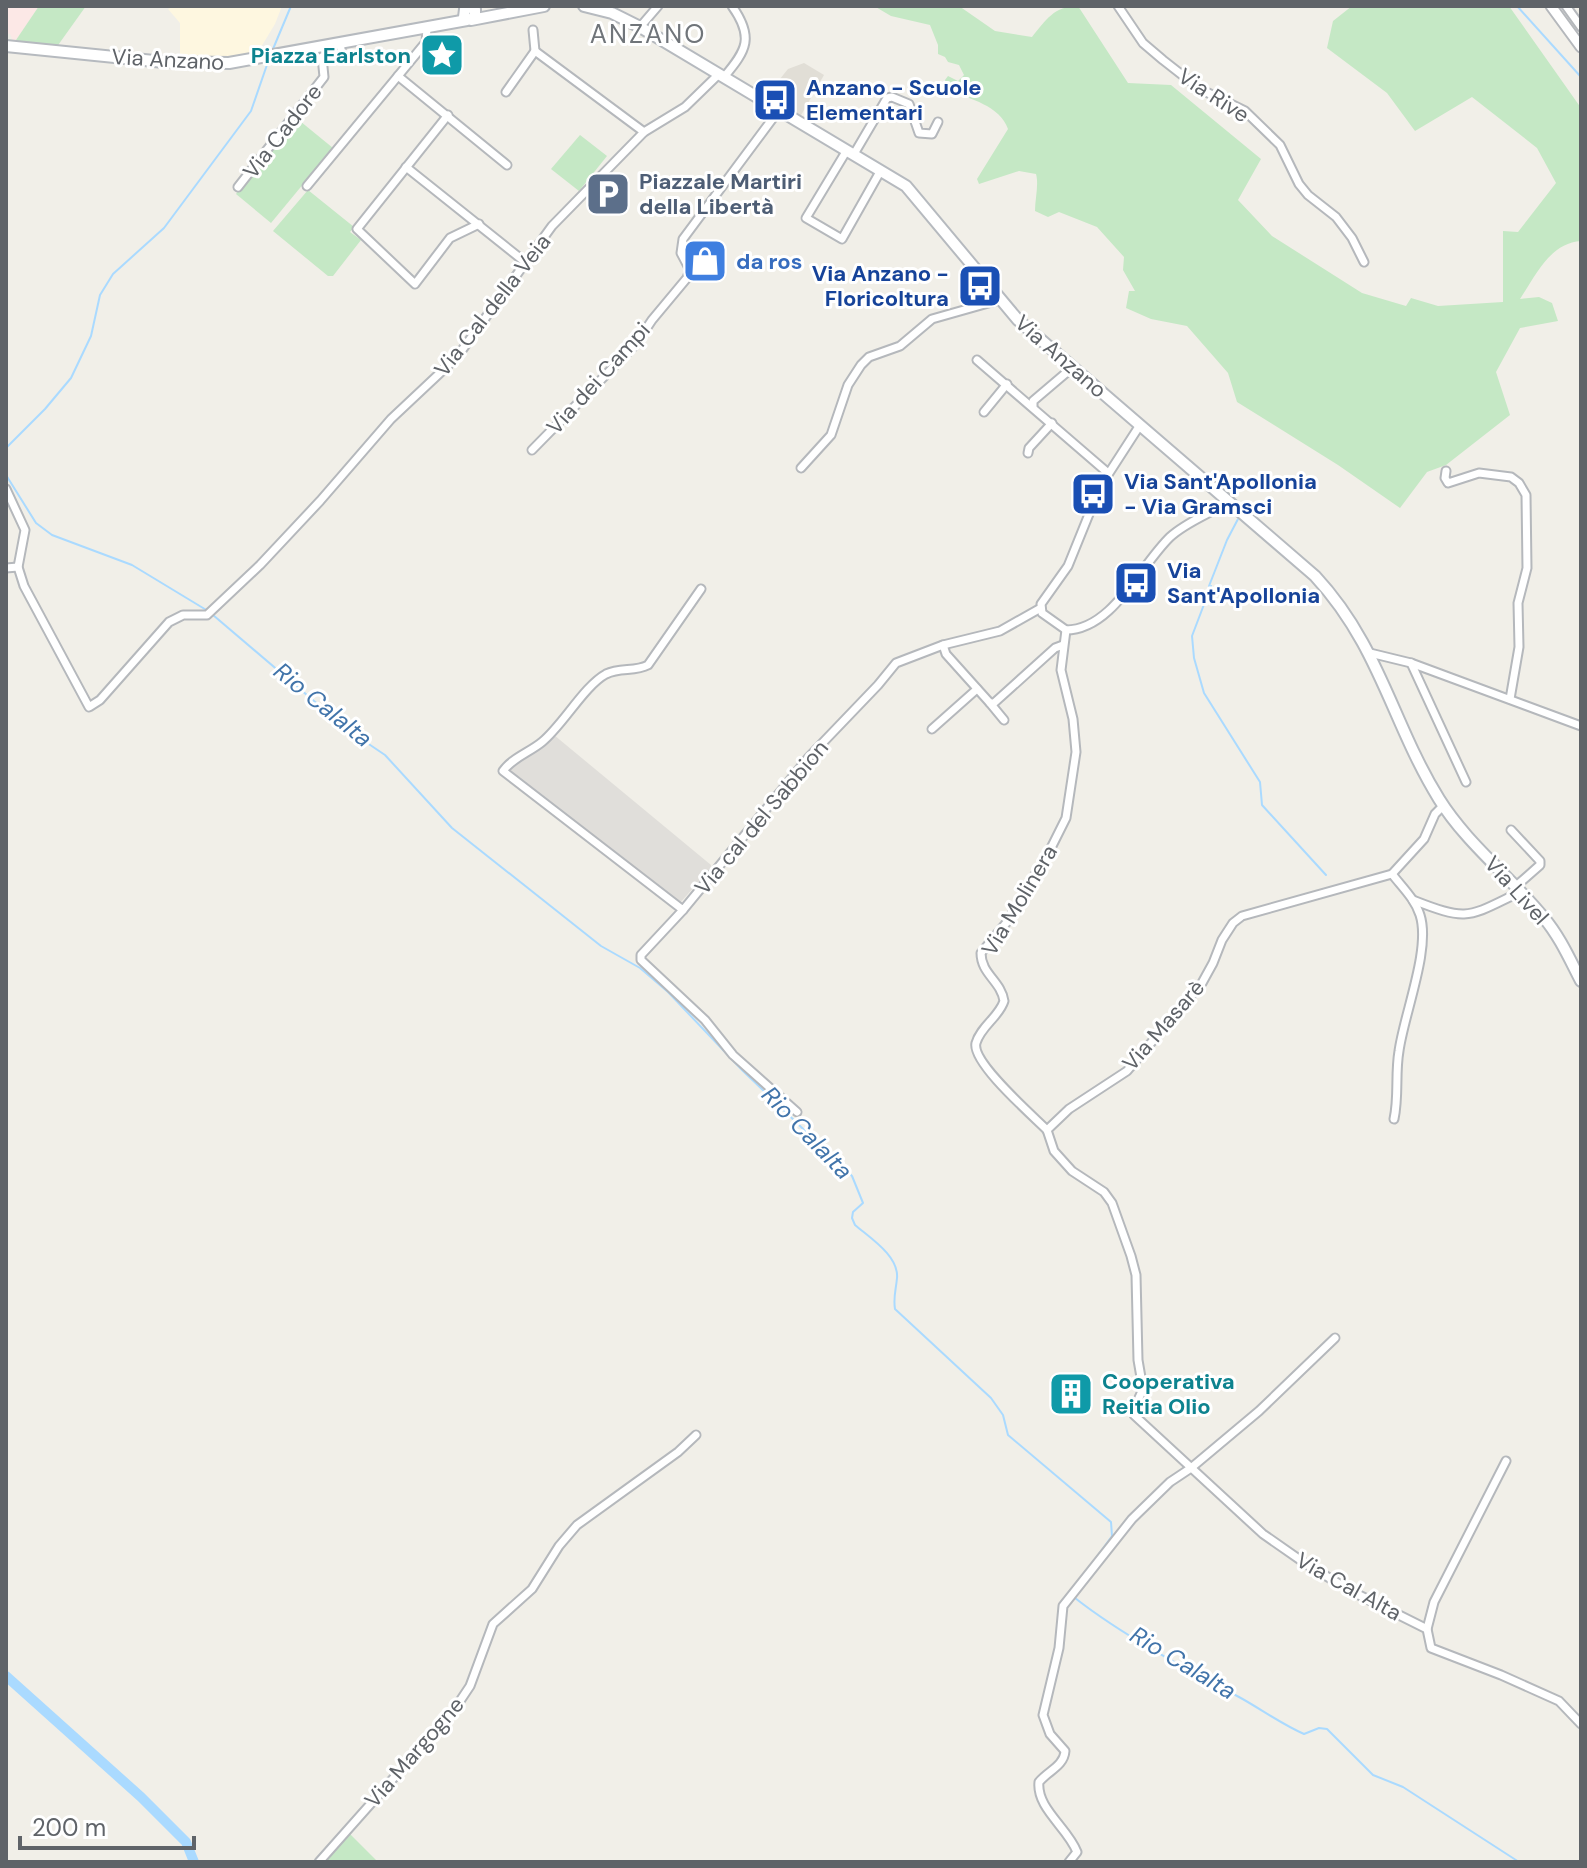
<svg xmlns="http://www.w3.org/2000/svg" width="1587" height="1868" font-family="'DM Sans',sans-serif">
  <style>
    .commercial { fill: #fef7e0 }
    .industrial { fill: #e0deda }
    .education { fill: #e1ded6 }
    .medical { fill: #fce8e6 }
    .green { fill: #c5e8c5 }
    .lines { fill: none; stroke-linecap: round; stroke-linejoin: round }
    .stream { stroke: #aadaff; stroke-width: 2 }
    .river { stroke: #aadaff; stroke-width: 10 }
    .minor-casing { stroke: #b5b8bc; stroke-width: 11 }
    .tertiary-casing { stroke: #b5b8bc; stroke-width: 13 }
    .secondary-casing { stroke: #b6babf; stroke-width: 14 }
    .minor { stroke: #fff; stroke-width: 7 }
    .tertiary { stroke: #fff; stroke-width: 9 }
    .secondary { stroke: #fff; stroke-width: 10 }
    .labels { text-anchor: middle; stroke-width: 6; stroke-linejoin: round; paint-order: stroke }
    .culture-label { font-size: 22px; font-weight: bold; fill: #0d838f; stroke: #fff; text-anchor: end }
    .street-label { font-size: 22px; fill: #5f6368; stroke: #fff }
    .transit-label { font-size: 22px; font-weight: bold; fill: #164399; stroke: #fff; text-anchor: start }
    .service-label { font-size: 22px; font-weight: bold; fill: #4e5e75; stroke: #fff; text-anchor: start }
    .shop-label { font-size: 22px; font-weight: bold; fill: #366cbe; stroke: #fff; text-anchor: start }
    .water-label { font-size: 24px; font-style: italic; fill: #4174aa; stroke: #fff }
    .quarter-label { font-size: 26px; letter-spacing: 2px; fill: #70757a; stroke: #fff }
  </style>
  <rect width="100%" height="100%" fill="#f1efe8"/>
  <polygon class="commercial" points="175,6 282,6 275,24 255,57 180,59 180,23 168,9"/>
  <polygon class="industrial" points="554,735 711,865 711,868 679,904 509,773 507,769"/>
  <polygon class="education" points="804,63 824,75 800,117 767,95 788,69"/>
  <polygon class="medical" points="6,6 39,6 14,43 10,34 6,33"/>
  <g class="green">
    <polygon points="39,6 86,6 56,48 14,43"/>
    <path d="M874 6H959L995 31 1032 37C1046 20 1054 6 1078 6L1128 83 1171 85 1261 159 1238 200 1272 236 1362 293 1406 306 1411 298 1438 306 1503 302V231L1518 232 1556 183 1537 148 1472 97 1415 131 1387 93 1327 48 1333 21 1352 6H1509L1581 108V241C1550 243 1536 275 1520 299L1539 297 1552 303 1558 321 1520 328 1496 372 1510 415 1446 465 1427 472 1400 508 1338 465 1237 402 1228 373 1187 326 1151 319 1126 308 1129 291H1135L1123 270 1124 257 1097 227 1059 212 1048 217 1035 211C1035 199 1039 185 1036 174L1019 171 979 184 977 179 1008 129C1000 106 970 98 949 92L945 80 948 76 958 81 964 75 959 65 948 62 945 57 938 54V45L930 25 891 16Z"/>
    <polygon points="295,117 333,148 271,223 236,194"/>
    <polygon points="580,135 607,156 579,191 551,169"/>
    <polygon points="308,190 354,227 350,232 361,240 333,276 328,276 273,231"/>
    <polygon points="350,1834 378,1862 325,1862"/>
  </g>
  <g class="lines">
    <g class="stream">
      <polyline points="1517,6 1581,77"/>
      <polyline points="273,49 291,6"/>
      <polyline points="6,448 45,409 71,378 91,336 100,295 113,274 164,228 251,111 269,59"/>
      <polyline points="6,475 36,523 52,535 132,565 208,611"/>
      <polyline points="1209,586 1227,540 1238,519"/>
      <polyline points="1211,586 1192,636 1194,658 1204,693 1260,782 1262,805 1326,875"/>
      <path d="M213 615 348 730 385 755 452 828 601 946 640 968 668 992 743 1071 852 1176 863 1203 853 1212 852 1218 855 1225C870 1238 899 1256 897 1278 896 1290 893 1297 895 1309L991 1398 1003 1415 1008 1435 1111 1522 1112 1536 1070 1594"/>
      <path d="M1075 1598C1122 1635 1186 1669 1239 1697 1261 1709 1281 1724 1304 1734L1319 1728 1327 1729 1373 1775 1403 1787 1519 1862"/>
    </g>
    <polyline class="river" points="6,1676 141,1797 186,1842 194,1862"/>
    <g class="minor-casing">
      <g id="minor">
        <polyline points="1118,6 1143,43 1163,60 1200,89 1245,111 1280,145 1299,184 1308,195 1336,217 1352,238 1364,262"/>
        <polyline points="1566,6 1581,27"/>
        <polyline points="640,27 658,6"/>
        <polyline points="427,28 426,42 398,76 507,165"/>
        <polyline points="533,30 535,51"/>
        <path d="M724 77C747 50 754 37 732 6"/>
        <polyline points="506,92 535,51 644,132"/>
        <polyline points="448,115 357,229 415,284 450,238 479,224"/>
        <polyline points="847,150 806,218 842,239 881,170"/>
        <polyline points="854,154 887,98 892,97 909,104 919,133 932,134 938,122"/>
        <polyline points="406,167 525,262"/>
        <polyline points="307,186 398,76"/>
        <polyline points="238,187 324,77 322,57 342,54 340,44"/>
        <polyline points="977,360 1108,473"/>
        <polyline points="1033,406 1033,401 1073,367"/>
        <polyline points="984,412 1007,384"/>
        <path d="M1140 425 1100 487 1068 566 1041 604 1042 613 1066 630C1112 630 1140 566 1170 537 1186 522 1209 514 1228 502"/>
        <polyline points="532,450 636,344 652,320 687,278 690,270 681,253 683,239 779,110"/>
        <polyline points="1028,453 1029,448 1052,423"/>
        <polyline points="801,468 831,435 848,385 861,365 869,357 900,346 932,319 999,300"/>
        <polyline points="1446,471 1445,478 1448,483 1479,473 1511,477 1519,483 1526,495 1527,568 1518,603 1519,647 1510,699"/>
        <polyline points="6,489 25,530 18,567 24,586 89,707 100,700 169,622 183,615 207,615 260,565 320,501 391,419 457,357 552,226 644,132 685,107 719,74"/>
        <polyline points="6,568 18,567"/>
        <path d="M701 589 648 665C635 672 620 667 606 674 584 686 563 725 542 742 530 752 512 758 503 771L683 910 809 757 878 685 896 663 943 645 1000 631 1039 609"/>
        <polyline points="943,645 946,654 990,703 994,703 1055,648 1063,645"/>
        <polyline points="1370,653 1411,663 1581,726"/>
        <polyline points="1411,663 1466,782"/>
        <polyline points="990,703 1004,720"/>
        <polyline points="932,729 977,689"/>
        <polyline points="1443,806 1435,814 1424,839 1392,874 1242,916 1233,923 1222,940 1213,963 1202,983 1127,1071 1069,1109 1047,1130 1054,1151 1072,1171 1104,1192 1112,1203 1131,1256 1136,1275 1138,1360 1143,1389 1133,1411 1134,1415 1263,1534 1306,1564 1353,1592 1427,1629 1431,1648 1501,1675 1559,1701 1581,1724"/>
        <polyline points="1511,830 1540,861 1540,865 1515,887"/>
        <path d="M1392 874C1402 887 1415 899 1420 915 1431 949 1404 1014 1399 1051 1395 1074 1399 1096 1394 1119"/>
        <path d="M1413 900C1469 922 1468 917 1520 892"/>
        <polyline points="683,910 641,955 641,960 705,1020 733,1055 797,1112"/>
        <path d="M1047 1130C1032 1115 971 1062 976 1043 981 1026 999 1017 1004 1001 1001 981 981 974 981 953L1007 922 1051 848 1066 818 1076 752 1073 719 1061 670 1066 630"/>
        <polyline points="1427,1629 1434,1602 1506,1461"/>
        <polyline points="319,1862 454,1710 470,1686 493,1624 532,1589 559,1546 577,1525 678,1452 696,1435"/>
        <path d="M1069 1862 1077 1852C1068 1828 1036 1808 1039 1782 1048 1771 1064 1766 1065 1751L1050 1734 1043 1715 1059 1648 1063 1606 1132 1519 1170 1482 1191 1468 1259 1411 1335 1338"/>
      </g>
    </g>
    <g class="tertiary-casing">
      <polyline id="tertiary" points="1551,6 1581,47"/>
    </g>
    <g class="secondary-casing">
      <g id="secondary">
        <path d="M584 6 612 13 640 27 906 186 1018 320 1315 576C1380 646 1392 723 1439 799 1467 844 1511 877 1544 918 1560 937 1570 960 1581 981"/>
        <polyline points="475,19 475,9 472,7 465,9 464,17 471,20 544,6"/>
        <polyline points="6,46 164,62 229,63 467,20"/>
      </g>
    </g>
    <use href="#minor" class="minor"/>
    <use href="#tertiary" class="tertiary"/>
    <use href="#secondary" class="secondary"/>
  </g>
  <defs>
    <g id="sight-square" transform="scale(2.3)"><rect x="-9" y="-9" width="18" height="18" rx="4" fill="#0f9aa8" stroke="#fff"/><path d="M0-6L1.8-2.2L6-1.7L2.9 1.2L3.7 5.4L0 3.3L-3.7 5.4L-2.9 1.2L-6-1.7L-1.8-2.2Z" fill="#fff"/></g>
    <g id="bus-square" transform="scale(2.3)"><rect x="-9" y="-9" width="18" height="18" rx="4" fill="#1a4fb4" stroke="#fff"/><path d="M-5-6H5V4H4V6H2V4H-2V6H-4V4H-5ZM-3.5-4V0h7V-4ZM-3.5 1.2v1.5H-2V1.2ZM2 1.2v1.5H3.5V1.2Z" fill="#fff"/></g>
    <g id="parking-square" transform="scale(2.3)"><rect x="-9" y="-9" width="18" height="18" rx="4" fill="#5c6f8a" stroke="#fff"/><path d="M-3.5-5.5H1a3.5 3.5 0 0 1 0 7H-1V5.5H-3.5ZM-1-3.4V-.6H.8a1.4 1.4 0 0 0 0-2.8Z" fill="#fff"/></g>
    <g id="shop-square" transform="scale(2.3)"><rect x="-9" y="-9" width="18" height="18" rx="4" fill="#3f7fe0" stroke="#fff"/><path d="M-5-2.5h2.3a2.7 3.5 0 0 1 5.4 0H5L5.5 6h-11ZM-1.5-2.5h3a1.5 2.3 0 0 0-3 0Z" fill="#fff"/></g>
    <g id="building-square" transform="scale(2.3)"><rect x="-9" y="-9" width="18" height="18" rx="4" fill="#0f9aa8" stroke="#fff"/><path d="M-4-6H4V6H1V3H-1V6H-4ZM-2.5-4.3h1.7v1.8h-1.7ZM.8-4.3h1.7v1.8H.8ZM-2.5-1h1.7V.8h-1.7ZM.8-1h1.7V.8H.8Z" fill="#fff"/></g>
  </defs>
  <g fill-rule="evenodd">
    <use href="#sight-square" x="442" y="55"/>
    <use href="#bus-square" x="775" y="100"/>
    <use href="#parking-square" x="608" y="194"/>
    <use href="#shop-square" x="705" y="261"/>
    <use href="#bus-square" x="980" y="286"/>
    <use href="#bus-square" x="1093" y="494"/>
    <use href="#bus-square" x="1136" y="583"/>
    <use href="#building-square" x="1071" y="1394"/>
  </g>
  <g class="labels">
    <g class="culture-label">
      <text x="411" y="63">Piazza Earlston</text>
      <text x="1102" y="1389" text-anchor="start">Cooperativa<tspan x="1102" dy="25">Reitia Olio</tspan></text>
    </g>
    <g class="street-label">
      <text transform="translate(168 59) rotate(3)" y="8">Via Anzano</text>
      <text transform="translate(1214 95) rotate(33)" y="8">Via Rive</text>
      <text transform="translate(282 131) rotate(-52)" y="8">Via Cadore</text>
      <text transform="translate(492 305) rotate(-52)" y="8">Via Cal della Veia</text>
      <text transform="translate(1061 356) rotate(41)" y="8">Via Anzano</text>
      <text transform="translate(598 378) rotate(-48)" y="8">Via dei Campi</text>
      <text transform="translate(761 817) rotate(-50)" y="8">Via cal del Sabbion</text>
      <text transform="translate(1517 890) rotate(48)" y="8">Via Livel</text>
      <text transform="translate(1019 900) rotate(-59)" y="8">Via Molinera</text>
      <text transform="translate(1163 1025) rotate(-49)" y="8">Via Masarè</text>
      <text transform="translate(1349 1586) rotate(29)" y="8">Via Cal Alta</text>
      <text transform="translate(414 1752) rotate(-49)" y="8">Via Margogne</text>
    </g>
    <g class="transit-label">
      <text x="806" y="95">Anzano - Scuole<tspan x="806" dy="25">Elementari</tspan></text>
      <text x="949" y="281" text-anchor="end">Via Anzano -<tspan x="949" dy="25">Floricoltura</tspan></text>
      <text x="1124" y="489">Via Sant'Apollonia<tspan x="1124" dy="25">- Via Gramsci</tspan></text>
      <text x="1167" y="578">Via<tspan x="1167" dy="25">Sant'Apollonia</tspan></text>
    </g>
    <g class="service-label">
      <text x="639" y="189">Piazzale Martiri<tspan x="639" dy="25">della Libertà</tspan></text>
    </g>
    <g class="shop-label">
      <text x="736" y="269">da ros</text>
    </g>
    <g class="water-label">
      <text transform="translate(323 705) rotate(39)" y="8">Rio Calalta</text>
      <text transform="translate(807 1133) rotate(46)" y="8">Rio Calalta</text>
      <text transform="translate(1183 1663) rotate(31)" y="8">Rio Calalta</text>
    </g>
    <g class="quarter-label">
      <text x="648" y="43">ANZANO</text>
    </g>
  </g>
  <rect width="1587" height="1868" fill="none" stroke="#5f6368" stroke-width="16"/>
  <path d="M20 1836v12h174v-12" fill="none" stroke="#5f6368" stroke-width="4"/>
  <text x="32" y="1836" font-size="24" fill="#5f6368" stroke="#ffffff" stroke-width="6" paint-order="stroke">200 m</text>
</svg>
